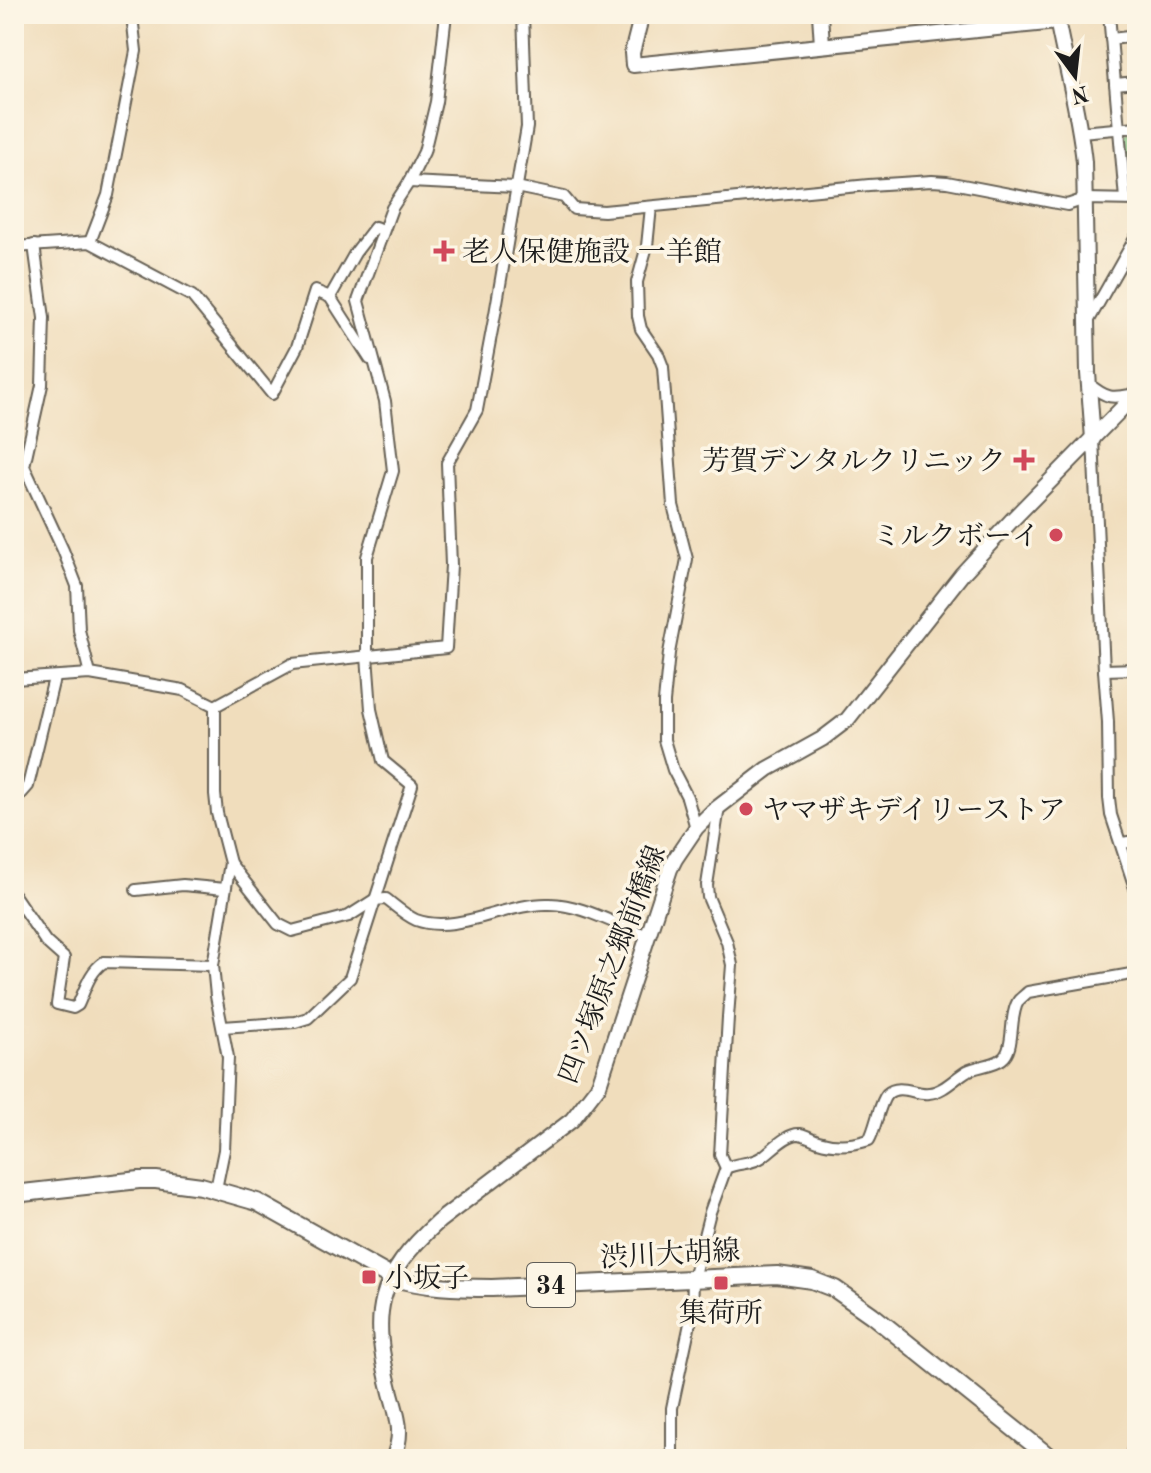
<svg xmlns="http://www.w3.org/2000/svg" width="1151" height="1473" font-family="'Old Standard TT','Noto Serif JP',serif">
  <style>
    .green { fill: #84c983; stroke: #507250; stroke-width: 2 }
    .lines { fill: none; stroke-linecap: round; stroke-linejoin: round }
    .street-casing { stroke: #666054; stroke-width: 14 }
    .secondary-casing { stroke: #666054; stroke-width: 18 }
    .primary-casing { stroke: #666054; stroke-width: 20 }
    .street { stroke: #fff; stroke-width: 10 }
    .secondary { stroke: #fff; stroke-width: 14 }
    .primary { stroke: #fff; stroke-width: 16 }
    .poi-dot { fill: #d1495b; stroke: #fcf5e5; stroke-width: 3 }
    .labels { text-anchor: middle; stroke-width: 7; stroke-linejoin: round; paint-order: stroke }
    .shield { fill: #fcf5e5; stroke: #5f5d58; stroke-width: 2 }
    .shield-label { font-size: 26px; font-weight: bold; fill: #1c1c1c }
    .poi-label { font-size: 28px; fill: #1c1c1c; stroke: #fcf5e5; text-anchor: start }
    .street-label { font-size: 28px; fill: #1c1c1c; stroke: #fcf5e5 }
  </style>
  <rect width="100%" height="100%" fill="#fcf5e5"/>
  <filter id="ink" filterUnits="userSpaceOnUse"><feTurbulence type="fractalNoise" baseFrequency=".0125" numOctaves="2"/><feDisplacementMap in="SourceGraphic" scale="16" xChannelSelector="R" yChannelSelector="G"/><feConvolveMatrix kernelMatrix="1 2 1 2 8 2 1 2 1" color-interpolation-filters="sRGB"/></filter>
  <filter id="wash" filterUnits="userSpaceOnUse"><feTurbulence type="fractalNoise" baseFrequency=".006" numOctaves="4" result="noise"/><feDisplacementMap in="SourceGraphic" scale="32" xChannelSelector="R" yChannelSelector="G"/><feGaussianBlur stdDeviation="1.8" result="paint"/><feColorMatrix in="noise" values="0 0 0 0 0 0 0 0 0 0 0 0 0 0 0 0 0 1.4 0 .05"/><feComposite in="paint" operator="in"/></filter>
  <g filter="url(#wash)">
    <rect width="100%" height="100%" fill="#f0ddbc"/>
    <polygon class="green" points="1130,131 1137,131 1137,196 1130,194 1124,135"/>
  </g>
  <g filter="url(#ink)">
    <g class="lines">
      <g class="street-casing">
        <g id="street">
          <polyline points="1109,14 1125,199"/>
          <polyline points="1111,39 1137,36"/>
          <polyline points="1115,84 1137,82"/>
          <polyline points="1081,132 1137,127"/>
          <polyline points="409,182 516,187 564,197 574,209 604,211 869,185 932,181 947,182 1067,205 1085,199 1137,200"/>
          <polyline points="651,207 647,246 637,282 638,316 641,329 658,354 663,367 673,505 687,559 669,653 664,702 664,740 673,770 687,797 696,828"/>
          <polyline points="90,242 108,195 136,51 132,16 128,14"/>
          <polyline points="34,245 44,318 42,385 24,466 63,550 77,586 79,630 90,674"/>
          <polyline points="14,247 90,242 192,296 272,394 297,347 315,291 330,297 370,359"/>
          <polyline points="330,297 355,253 375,227 382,230"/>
          <polyline points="1089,320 1137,235"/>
          <path d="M1089 384C1108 400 1113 398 1136 394"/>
          <polyline points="1093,439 1104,670 1108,722 1109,798 1111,815 1137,894"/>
          <polyline points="1104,670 1137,669"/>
          <polyline points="14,679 90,674 183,690 215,706"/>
          <polyline points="215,706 292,664 446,648 451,565 447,463 477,410 495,314 527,127 523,14"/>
          <polyline points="215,706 215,794 217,813 230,863 213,965 216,996 228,1057 224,1150 216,1189"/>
          <polyline points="14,802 28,786 54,678"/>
          <polyline points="1121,843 1137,841"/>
          <path d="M230 863 278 924 292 931 349 916 374 900 386 899C395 906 405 915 416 920 457 935 508 902 550 904 585 905 616 926 649 936"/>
          <polyline points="136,890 183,885 225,889"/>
          <path d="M14 895 46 942 64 958 57 1004 73 1008 78 1005C85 990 89 972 104 962L213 965"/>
          <polyline points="223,1027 295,1022 308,1018 350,978 412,785 383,761 371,709 367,656 367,557 393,471 385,401 358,301 392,208 409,182 424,152 436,102 446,14"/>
          <path d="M726 1168C738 1162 751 1165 762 1157 772 1150 787 1133 800 1134 806 1135 812 1139 818 1141 834 1146 853 1145 869 1140 876 1128 879 1103 887 1094 899 1083 916 1095 929 1093 943 1092 955 1078 967 1071 978 1066 992 1066 1002 1059 1016 1049 1008 1015 1019 1000 1020 999 1027 993 1028 992L1137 973"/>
          <polyline points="672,1459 672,1408 692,1314 693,1279 710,1212 726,1168 720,1155 728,1017 732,965 727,942 708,897 707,885 719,807"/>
          <polyline points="1131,1459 1137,1425"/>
        </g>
      </g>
      <g class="secondary-casing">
        <g id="secondary">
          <polyline points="642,14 632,53 633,65 1057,22"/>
          <polyline points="820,14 822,45"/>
          <path d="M1056 14C1065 64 1079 112 1084 162L1088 373 1093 439"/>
          <path d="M393 1459C404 1433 398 1419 391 1393 370 1312 376 1278 439 1221L572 1120 599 1085 670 869 675 859 696 828 712 812 768 769 822 739 847 720 962 574 1012 520 1137 393"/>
        </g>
      </g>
      <g class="primary-casing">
        <path id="primary" d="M14 1194 139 1180H156L201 1186 257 1202 391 1277C424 1287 457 1288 492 1288L777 1275 812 1280 835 1289 872 1315 1052 1459"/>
      </g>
      <use href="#street" class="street"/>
      <use href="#secondary" class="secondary"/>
      <use href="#primary" class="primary"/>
    </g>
  </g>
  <g class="poi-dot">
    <path d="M440 239h8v8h8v8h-8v8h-8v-8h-8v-8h8z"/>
    <path d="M1020 448h8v8h8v8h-8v8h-8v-8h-8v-8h8z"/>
    <circle cx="1056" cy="535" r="8"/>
    <circle cx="746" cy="809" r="8"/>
    <rect x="361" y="1269" width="16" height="16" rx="4"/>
    <rect x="713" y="1275" width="16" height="16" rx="4"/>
  </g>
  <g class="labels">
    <rect class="shield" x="527" y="1263" width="48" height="44" rx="6"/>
    <g class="shield-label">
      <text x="551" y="1294">34</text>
    </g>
    <g class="poi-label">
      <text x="462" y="261">老人保健施設 一羊館</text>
      <text x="1006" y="470" text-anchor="end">芳賀デンタルクリニック</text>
      <text x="1040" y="545" text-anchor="end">ミルクボーイ</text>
      <text x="762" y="819">ヤマザキデイリーストア</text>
      <text x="385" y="1287">小坂子</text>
      <text x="721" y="1322" text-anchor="middle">集荷所</text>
    </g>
    <g class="street-label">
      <text transform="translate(611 964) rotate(-69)" y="10">四ツ塚原之郷前橋線</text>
      <text transform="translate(670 1253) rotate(-3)" y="10">渋川大胡線</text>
    </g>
  </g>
  <rect width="1151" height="1473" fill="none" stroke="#fcf5e5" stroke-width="48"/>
  <g transform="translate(1075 76) rotate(165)" stroke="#fcf5e5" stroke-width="6" paint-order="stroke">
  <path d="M0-6L14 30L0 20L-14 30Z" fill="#1c1c1c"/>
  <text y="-12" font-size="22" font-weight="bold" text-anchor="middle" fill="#1c1c1c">N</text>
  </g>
</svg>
